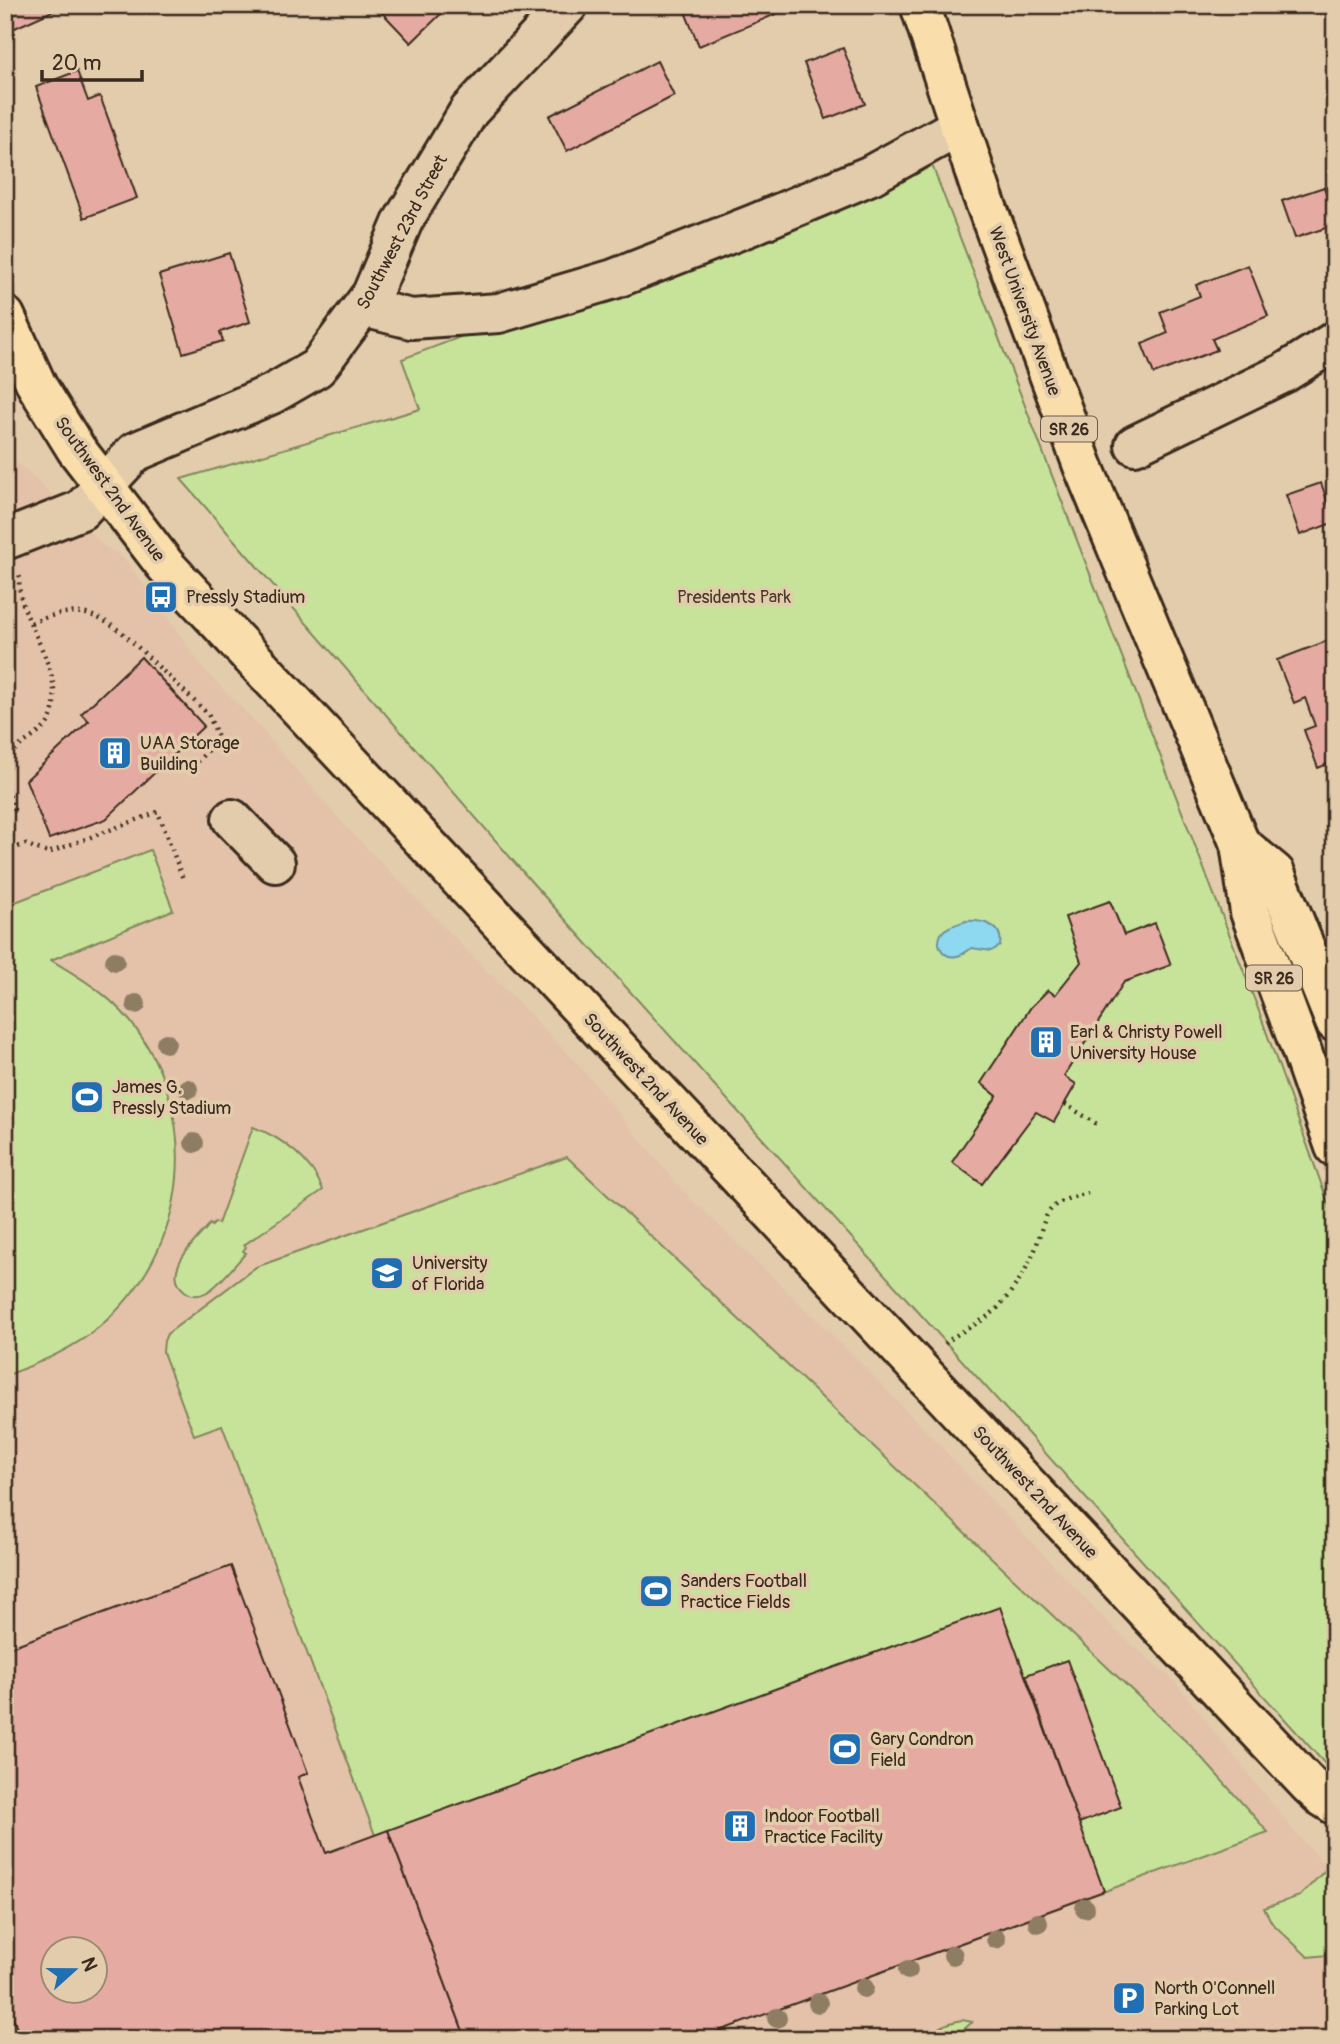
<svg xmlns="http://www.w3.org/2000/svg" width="1340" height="2044" font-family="Pangolin,sans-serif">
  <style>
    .built { fill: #e3c2a9; fill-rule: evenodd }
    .green { fill: #c7e39a; stroke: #81865c; stroke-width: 2 }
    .water { fill: #8ed9ef; stroke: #6d939b; stroke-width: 2 }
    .building { fill: #e5aba3; stroke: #3b2a1e; stroke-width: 2; fill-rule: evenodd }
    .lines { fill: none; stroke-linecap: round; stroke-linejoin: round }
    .minor-casing { stroke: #3b2a1e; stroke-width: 44 }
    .major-casing { stroke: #3b2a1e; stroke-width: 44 }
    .path { stroke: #3b2a1e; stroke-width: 4.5; stroke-dasharray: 2 5; stroke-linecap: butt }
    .minor { stroke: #e2ccab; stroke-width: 38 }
    .major { stroke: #f9deab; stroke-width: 38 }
    .tree { fill: #8e7d64 }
    .labels { text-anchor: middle; stroke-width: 7; stroke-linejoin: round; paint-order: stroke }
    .shield { fill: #e2ccab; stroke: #6d5b48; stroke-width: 2 }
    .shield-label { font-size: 16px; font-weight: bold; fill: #3b2a1e }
    .street-label { font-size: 18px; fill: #3b2a1e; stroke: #e2ccab }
    .poi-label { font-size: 18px; fill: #3b2a1e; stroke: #e2ccab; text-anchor: start }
    .park-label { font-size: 18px; fill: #493c2a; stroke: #e2ccab }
  </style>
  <rect width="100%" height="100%" fill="#e2ccab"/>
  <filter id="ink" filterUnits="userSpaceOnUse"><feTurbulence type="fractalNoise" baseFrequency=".0143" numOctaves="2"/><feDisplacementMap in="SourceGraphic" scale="14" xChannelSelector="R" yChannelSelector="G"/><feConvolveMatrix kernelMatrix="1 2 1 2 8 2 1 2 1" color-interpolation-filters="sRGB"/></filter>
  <g filter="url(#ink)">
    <path class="built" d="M5 450 105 547 117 553 128 563 206 672 254 721 344 825 577 1063 681 1189 856 1358 1114 1629 1175 1682 1292 1829 1327 1867 1335 1859V2039H5ZM52 1950H94V1992H52Z"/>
    <g class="green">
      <polygon points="930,160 1257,1006 1335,1222 1335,1775 536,887 181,479 420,409 402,359"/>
      <path d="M150 850 173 910 51 960C81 978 107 993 130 1021 204 1115 191 1250 99 1327 72 1350 38 1363 5 1376V906Z"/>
      <path d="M253 1127C283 1138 312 1161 323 1190L244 1245 246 1247 243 1251 246 1253C235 1264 220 1285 207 1292 200 1296 193 1297 186 1292 159 1272 196 1241 210 1224L212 1226 215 1222 218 1224Z"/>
      <polygon points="567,1157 1192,1747 1268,1832 697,2039 375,1835 222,1425 194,1435 163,1352 164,1341 167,1334 256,1267"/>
      <polygon points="1335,1860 1335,1957 1328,1955 1308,1957 1272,1923 1264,1908 1300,1896"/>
      <path d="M962 2020 972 2022 961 2032 958 2039H928C934 2026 949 2023 962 2020Z"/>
    </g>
    <path class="water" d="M966 921C983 920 1004 925 1000 946L991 951 972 948C967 951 963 955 957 956 944 959 935 946 941 934 946 926 958 924 966 921Z"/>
    <g class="building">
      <polygon points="5,5 66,5 6,32"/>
      <polygon points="375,5 450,5 411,43"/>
      <polygon points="687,5 792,5 793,7 699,46 683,7"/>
      <polygon points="843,48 865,104 826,119 804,63"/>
      <polygon points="657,61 674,96 567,151 549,116"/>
      <polygon points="77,71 88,101 100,96 137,198 84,218 36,87"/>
      <polygon points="1324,187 1335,219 1335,225 1295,238 1282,201"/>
      <polygon points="229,253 250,322 220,332 223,341 183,353 159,275"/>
      <polygon points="1248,265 1268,316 1212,339 1217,350 1154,374 1142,344 1168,333 1160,312 1200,296 1196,285"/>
      <polygon points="1321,483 1335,522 1300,535 1286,495"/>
      <polygon points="1335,638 1335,761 1318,768 1304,730 1315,726 1305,698 1294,703 1277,660"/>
      <polygon points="141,657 204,726 106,819 49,839 26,780 89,721 81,714"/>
      <polygon points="1110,901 1124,935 1155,923 1171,965 1124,982 1064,1076 1076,1084 1054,1122 1036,1112 982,1184 952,1162 997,1096 981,1083 1031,1007 1048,990 1055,995 1081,962 1065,917"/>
      <path d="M231 1566 308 1773 298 1777 326 1853 388 1830 466 2039H21L5 1997V1649ZM52 1950H94V1992H52Z"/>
      <polygon points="1000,1607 1104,1891 697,2039 466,2039 388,1830"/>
      <polygon points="1067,1660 1121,1807 1079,1823 1026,1675"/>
    </g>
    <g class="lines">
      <g class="minor-casing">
        <g id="minor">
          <polyline points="363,307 411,319 499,313 614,279 752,225 871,175 960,126"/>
          <polyline points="1135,445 1284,373 1335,341"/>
          <polyline points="5,540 81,510 135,452 272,394 317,368 372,294 403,221 469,111 568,5"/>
          <polyline points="232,819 275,863"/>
        </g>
      </g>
      <g class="major-casing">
        <g id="major">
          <polyline points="920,5 982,194 1083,466 1240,844 1250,912 1302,1052 1335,1147"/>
          <polyline points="5,316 37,386 76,449 165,565 1309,1785 1321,1796 1335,1805"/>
          <polyline points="1240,844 1275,873 1335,1022"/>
        </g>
      </g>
      <g class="path">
        <path d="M31 623C71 607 89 608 124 634L208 714 219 739 189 770"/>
        <path d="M5 769C8 763 11 755 15 750 26 739 45 733 51 717 69 666 8 611 21 571"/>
        <polyline points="5,782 14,809 5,812"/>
        <polyline points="5,852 25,844 48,853 158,812 183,879"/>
        <polyline points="1065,1104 1097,1124"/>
        <path d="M945 1344C962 1328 986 1323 1002 1303 1015 1288 1026 1270 1034 1252 1040 1239 1042 1217 1053 1207 1062 1199 1077 1196 1088 1193"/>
      </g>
      <use href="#minor" class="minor"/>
      <use href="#major" class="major"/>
    </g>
    <g class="tree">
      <circle cx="115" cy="961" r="10"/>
      <circle cx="136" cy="1004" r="10"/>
      <circle cx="166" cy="1043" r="10"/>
      <circle cx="188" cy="1089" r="10"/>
      <circle cx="194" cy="1143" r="10"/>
      <circle cx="1085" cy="1908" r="10"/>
      <circle cx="1038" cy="1923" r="10"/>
      <circle cx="996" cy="1939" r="10"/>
      <circle cx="953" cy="1955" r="10"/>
      <circle cx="908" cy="1970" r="10"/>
      <circle cx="864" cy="1988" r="10"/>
      <circle cx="818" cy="2003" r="10"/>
      <circle cx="777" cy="2018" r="10"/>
    </g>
  </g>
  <defs>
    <g id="bus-square" transform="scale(1.75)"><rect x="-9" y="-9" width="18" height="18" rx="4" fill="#1f6fb2" stroke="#e2ccab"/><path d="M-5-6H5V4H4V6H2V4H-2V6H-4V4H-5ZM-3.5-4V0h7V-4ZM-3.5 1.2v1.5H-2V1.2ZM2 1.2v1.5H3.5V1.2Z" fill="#fff"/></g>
    <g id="building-square" transform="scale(1.75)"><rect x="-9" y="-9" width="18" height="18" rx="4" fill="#1f6fb2" stroke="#e2ccab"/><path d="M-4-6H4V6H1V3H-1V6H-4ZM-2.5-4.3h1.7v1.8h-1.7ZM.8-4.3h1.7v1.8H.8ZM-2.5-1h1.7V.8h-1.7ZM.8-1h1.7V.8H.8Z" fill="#fff"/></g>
    <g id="stadium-square" transform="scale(1.75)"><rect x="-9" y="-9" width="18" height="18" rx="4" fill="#1f6fb2" stroke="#e2ccab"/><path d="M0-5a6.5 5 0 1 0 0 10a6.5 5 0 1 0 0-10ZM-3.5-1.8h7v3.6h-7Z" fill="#fff"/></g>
    <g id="university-square" transform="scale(1.75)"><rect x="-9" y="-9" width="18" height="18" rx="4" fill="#1f6fb2" stroke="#e2ccab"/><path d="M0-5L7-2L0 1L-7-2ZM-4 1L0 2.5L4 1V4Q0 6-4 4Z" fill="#fff"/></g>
    <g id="parking-square" transform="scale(1.75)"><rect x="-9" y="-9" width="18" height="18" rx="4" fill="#1f6fb2" stroke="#e2ccab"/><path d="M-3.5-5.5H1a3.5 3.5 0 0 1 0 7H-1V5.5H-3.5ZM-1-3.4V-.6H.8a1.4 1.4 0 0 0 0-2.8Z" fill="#fff"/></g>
  </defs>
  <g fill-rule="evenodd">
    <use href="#bus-square" x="161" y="597"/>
    <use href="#building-square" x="115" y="753"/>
    <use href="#building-square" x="1046" y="1042"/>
    <use href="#stadium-square" x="87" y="1097"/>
    <use href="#university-square" x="387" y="1273"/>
    <use href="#stadium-square" x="656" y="1591"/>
    <use href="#stadium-square" x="845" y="1749"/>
    <use href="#building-square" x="740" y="1826"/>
    <use href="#parking-square" x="1129" y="1998"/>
  </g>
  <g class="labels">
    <g class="shield">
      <rect x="1041" y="416.5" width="56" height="25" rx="5"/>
      <rect x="1246" y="965.5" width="56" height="25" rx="5"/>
    </g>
    <g class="shield-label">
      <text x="1069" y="435">SR 26</text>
      <text x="1274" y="984">SR 26</text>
    </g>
    <g class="street-label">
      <text transform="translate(402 232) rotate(-62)" y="6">Southwest 23rd Street</text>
      <text transform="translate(1025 311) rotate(70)" y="6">West University Avenue</text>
      <text transform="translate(110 489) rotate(54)" y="6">Southwest 2nd Avenue</text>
      <text transform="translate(646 1079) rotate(47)" y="6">Southwest 2nd Avenue</text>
      <text transform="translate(1035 1492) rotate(47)" y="6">Southwest 2nd Avenue</text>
    </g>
    <g class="poi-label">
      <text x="186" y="603">Pressly Stadium</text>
      <text x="140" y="749">UAA Storage<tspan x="140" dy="21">Building</tspan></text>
      <text x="1070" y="1038">Earl &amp; Christy Powell<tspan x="1070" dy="21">University House</tspan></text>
      <text x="112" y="1093">James G.<tspan x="112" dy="21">Pressly Stadium</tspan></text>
      <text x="412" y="1269">University<tspan x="412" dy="21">of Florida</tspan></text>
      <text x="680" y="1587">Sanders Football<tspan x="680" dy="21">Practice Fields</tspan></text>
      <text x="870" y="1745">Gary Condron<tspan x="870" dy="21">Field</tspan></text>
      <text x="764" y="1822">Indoor Football<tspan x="764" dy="21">Practice Facility</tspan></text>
      <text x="1154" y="1994">North O'Connell<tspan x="1154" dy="21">Parking Lot</tspan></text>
    </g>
    <g class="park-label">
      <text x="734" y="603">Presidents Park</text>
    </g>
  </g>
  <rect width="1340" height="2044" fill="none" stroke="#e2ccab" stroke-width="28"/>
  <rect x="14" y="14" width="1312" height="2016" fill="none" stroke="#3b2a1e" stroke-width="2.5" filter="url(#ink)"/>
  <g transform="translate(74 1970) rotate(69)"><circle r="33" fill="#e2ccab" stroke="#9f8b73" stroke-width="2"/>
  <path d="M0-5L12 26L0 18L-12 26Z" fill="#1f6fb2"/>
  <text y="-10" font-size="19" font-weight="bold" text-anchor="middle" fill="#3b2a1e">N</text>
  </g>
  <path d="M42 70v10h100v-10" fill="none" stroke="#3b2a1e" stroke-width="3.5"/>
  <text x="52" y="70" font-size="21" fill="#3b2a1e" stroke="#e2ccab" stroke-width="5" paint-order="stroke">20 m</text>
</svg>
